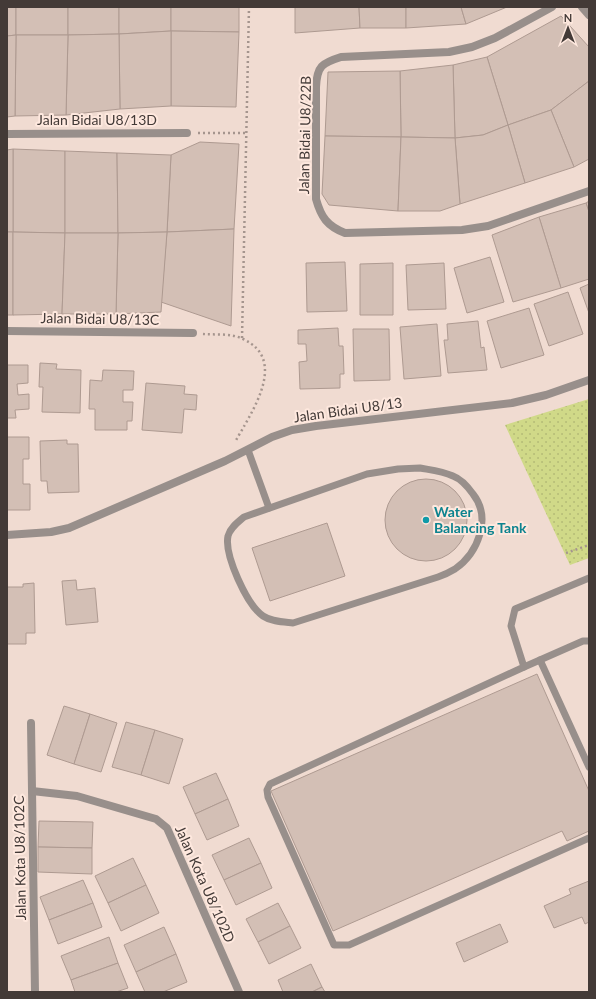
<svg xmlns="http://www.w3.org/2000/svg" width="596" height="999" font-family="Lato,sans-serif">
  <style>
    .park { fill: url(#park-dots) }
    .building { fill: #d3bfb5; stroke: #ae9a91 }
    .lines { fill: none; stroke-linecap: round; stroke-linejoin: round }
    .path { stroke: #a5958e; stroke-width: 2.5; stroke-dasharray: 2 3; stroke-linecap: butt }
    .service { stroke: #988f8b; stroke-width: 7 }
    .minor { stroke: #988f8b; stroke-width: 8 }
    .culture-dot { fill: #0f9aa8; stroke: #fee8de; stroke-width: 1.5 }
    .labels { text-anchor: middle; stroke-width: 4; stroke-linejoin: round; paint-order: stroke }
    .street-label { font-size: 14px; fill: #433a37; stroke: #fee8de }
    .culture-label { font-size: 14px; font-weight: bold; fill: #0d838f; stroke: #fee8de; text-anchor: start }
  </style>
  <defs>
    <pattern id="park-dots" width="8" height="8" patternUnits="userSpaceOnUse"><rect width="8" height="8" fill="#d0d988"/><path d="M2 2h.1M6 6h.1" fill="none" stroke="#b4bb76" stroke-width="1.8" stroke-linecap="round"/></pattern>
  </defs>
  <rect width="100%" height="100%" fill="#f0dbd1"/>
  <polygon class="park" points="589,399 589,558 570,565 505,425"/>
  <g class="building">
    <polygon points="7,7 16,7 16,35 7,36"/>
    <rect x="16" y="7" width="52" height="28"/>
    <polygon points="68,7 119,7 119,34 68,35"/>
    <polygon points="119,7 171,7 171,31 119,34"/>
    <polygon points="171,7 239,7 239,32 171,31"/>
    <polygon points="295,7 359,7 360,28 295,33"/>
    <polygon points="359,7 406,7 406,28 360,28"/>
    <polygon points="406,7 461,7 466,24 406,28"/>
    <polygon points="461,7 507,7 466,24"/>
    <polygon points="561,16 589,47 589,81 551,110 508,125 487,57"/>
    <polygon points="171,31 239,32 236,107 171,106"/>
    <polygon points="171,31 171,106 120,109 119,34"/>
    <polygon points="119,34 120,109 66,115 68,35"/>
    <polygon points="16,35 68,35 66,115 15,116"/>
    <polygon points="16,35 15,116 7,117 7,36"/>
    <polygon points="487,57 508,125 483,135 455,138 453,65"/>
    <polygon points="453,65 455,138 401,137 400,71"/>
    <polygon points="400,71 401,137 325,136 328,72"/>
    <polygon points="589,81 589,159 574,167 551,110"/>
    <polygon points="551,110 574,167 525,183 508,125"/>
    <polygon points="508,125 525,183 460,204 455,138 483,135"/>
    <polygon points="325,136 401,137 398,211 329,205 322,194"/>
    <polygon points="401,137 455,138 460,204 440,211 398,211"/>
    <polygon points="200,142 239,144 234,229 167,232 171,155"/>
    <polygon points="13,149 65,151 65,233 13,232"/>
    <polygon points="13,149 13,232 7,232 7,150"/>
    <polygon points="65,151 117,153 118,233 65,233"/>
    <polygon points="117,153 171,155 167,232 118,233"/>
    <polygon points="589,201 589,212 586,203"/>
    <polygon points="586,203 589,212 589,279 561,288 539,217"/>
    <polygon points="539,217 561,288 513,302 492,235"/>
    <polygon points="234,229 231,326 161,302 167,232"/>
    <rect x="7" y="232" width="6" height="83"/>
    <polygon points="13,232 65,233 62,314 13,315"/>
    <polygon points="167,232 161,312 116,314 118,233"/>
    <polygon points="65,233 118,233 116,314 62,314"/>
    <polygon points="490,257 504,302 467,313 454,268"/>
    <polygon points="345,262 347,311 307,312 306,263"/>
    <polygon points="393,263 393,315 360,315 360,264"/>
    <polygon points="444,263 446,309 408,310 406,265"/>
    <polygon points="589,284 589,313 580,288"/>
    <polygon points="568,292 583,334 549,346 534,304"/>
    <polygon points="529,308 544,355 501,368 487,321"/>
    <polygon points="478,321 481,348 484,347 487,370 448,373 444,340 448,340 447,324"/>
    <polygon points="437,324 441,376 404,379 400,327"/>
    <polygon points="338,328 339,346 343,346 344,374 340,374 340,388 300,389 299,362 307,361 306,344 298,344 298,330"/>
    <polygon points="353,329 389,329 390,380 354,381"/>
    <polygon points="40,363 57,364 56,369 81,370 80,413 42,412 43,387 39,387"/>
    <polygon points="7,365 28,365 28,383 17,384 18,395 29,394 29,409 15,410 16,418 7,418"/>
    <polygon points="103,370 134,371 133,390 123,390 123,402 133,402 132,421 127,421 127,430 95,430 95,409 89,409 90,380 102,381"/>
    <polygon points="146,383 185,386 184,394 197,395 196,410 184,409 182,433 142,430"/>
    <polygon points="7,437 29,437 29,459 23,459 23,484 30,484 30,510 7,510"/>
    <polygon points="67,440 67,444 78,444 79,492 48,493 47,481 41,481 40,441"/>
    <circle cx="426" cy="520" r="41"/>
    <polygon points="327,523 345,576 270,601 252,548"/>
    <polygon points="76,580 77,590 95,588 98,622 66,625 62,581"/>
    <polygon points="34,583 35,633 26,633 26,644 7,644 7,587 23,587 23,584"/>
    <polygon points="537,674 589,791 589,831 567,841 562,831 333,931 271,791"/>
    <polygon points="64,706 90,714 74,764 47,755"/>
    <polygon points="90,714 117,723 101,772 74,764"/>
    <polygon points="126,722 155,730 141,775 112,767"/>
    <polygon points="155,730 183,739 169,784 141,775"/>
    <polygon points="216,773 228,799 195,814 183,787"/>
    <polygon points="228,799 239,826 207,840 195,814"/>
    <polygon points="39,821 93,822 92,848 38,847"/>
    <polygon points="249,838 261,863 224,880 212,855"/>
    <polygon points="38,847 92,848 92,874 38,872"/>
    <polygon points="133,858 146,885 108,903 95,876"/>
    <polygon points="261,863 272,888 236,905 224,880"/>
    <polygon points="83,880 93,903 49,920 40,897"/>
    <polygon points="589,881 589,922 585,924 582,917 554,928 544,906 571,894 569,889"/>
    <polygon points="146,885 159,913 121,931 108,903"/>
    <polygon points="93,903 102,927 58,944 49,920"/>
    <polygon points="278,903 290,926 258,942 246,919"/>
    <polygon points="500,924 508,942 464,962 456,943"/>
    <polygon points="290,926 301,948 269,964 258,942"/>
    <polygon points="164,927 176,954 136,972 124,945"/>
    <polygon points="109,937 118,963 71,980 61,956"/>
    <polygon points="176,954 187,982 163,992 145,992 136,972"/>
    <polygon points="118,963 128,988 116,992 75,992 71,980"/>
    <polygon points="311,964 322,987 312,992 283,992 278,980"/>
    <polygon points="322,987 325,992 312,992"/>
  </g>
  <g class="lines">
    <g class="path">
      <polyline points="198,133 246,133"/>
      <path d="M203 334C216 335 231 333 243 339 289 360 251 413 235 442"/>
      <polyline points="242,338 249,7"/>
      <polyline points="566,553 589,545"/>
    </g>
    <g class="service">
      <polyline points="248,450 269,508"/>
      <path d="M420 468C431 470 442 471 453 476 461 479 468 487 473 494 492 518 478 553 455 569 450 572 444 575 438 577L293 623C283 622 272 622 263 616 247 605 224 555 228 536 230 528 238 522 244 517L367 474 398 469Z"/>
      <polyline points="589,578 515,609 511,626 524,667 270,784 267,790 268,797 334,945 349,945 589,838"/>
      <polyline points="540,660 589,767"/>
      <polyline points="524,667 583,641 589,641"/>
    </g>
    <g class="minor">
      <path d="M552 7 495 38 472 47 449 52 341 57C322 63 317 66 316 87V199C321 217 327 226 345 233L462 230 488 226 589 191"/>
      <polyline points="582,7 589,15"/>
      <polyline points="7,134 187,133"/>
      <polyline points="7,331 193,333"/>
      <polyline points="7,535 51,532 69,528 225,461 272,437 292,430 316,426 512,403 546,395 589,380"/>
      <polyline points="31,723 35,992"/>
      <polyline points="32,791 77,796 156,819 167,828 239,992"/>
    </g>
  </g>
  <circle class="culture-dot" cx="426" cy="520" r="4"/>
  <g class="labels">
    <g class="street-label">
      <text x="97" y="125">Jalan Bidai U8/13D</text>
      <text transform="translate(305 135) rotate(-89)" y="5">Jalan Bidai U8/22B</text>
      <text transform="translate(100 319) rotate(1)" y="5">Jalan Bidai U8/13C</text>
      <text transform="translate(348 410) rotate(-8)" y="5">Jalan Bidai U8/13</text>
      <text transform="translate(20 858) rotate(-91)" y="5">Jalan Kota U8/102C</text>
      <text transform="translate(205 884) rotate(66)" y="5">Jalan Kota U8/102D</text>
    </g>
    <g class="culture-label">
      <text x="434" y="517">Water<tspan x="434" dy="16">Balancing Tank</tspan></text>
    </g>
  </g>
  <rect width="596" height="999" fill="none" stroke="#433a37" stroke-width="16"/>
  <g transform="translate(568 28)" stroke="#fee8de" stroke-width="3" paint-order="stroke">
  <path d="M0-3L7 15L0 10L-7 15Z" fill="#433a37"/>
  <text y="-6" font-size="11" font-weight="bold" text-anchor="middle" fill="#433a37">N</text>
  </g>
</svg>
